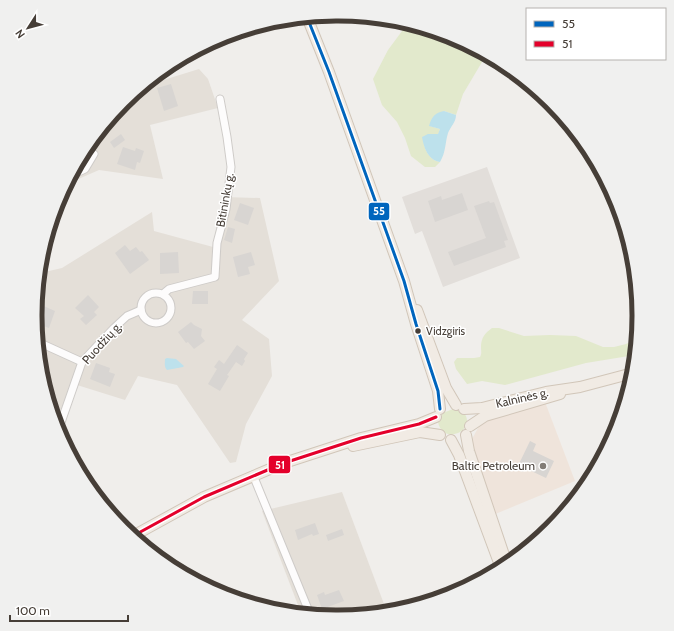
<svg xmlns="http://www.w3.org/2000/svg" width="674" height="631" font-family="Cabin,sans-serif">
  <style>
    .residential { fill: #e4dfd8 }
    .commercial { fill: #efe4db }
    .industrial { fill: #e2deda }
    .green { fill: #e2e9cc }
    .water { fill: #bde1ec }
    .lines { fill: none; stroke-linecap: round; stroke-linejoin: round }
    .stream { stroke: #bde1ec; stroke-width: 2.5 }
    .building { fill: #d8d5d2 }
    .minor-casing { stroke: #cecbc8; stroke-width: 9 }
    .primary-casing { stroke: #d1c6b9; stroke-width: 12 }
    .minor { stroke: #fdfcfc; stroke-width: 7 }
    .primary { stroke: #f1ebe4; stroke-width: 10 }
    .bus-1-casing { stroke: #fff; stroke-width: 6 }
    .bus-2-casing { stroke: #fff; stroke-width: 6 }
    .bus-1 { stroke: #0065bd; stroke-width: 3 }
    .bus-2 { stroke: #e4002b; stroke-width: 3 }
    .bus-dot { fill: #463e37; stroke: #fff; stroke-width: 1.5 }
    .poi-dot { fill: #827c76; stroke: #fff; stroke-width: 1.5 }
    .labels { text-anchor: middle; stroke-width: 3; stroke-linejoin: round; paint-order: stroke }
    .bus-label { font-size: 11px; fill: #463e37; stroke: #fff; text-anchor: start }
    .street-label { font-size: 12px; fill: #463e37; stroke: #fff }
    .poi-label { font-size: 12px; fill: #463e37; stroke: #fff; text-anchor: end }
    .rim { fill: none; stroke: #463e37; stroke-width: 5 }
    .line-badge { stroke: #fff; stroke-width: 1.5 }
    .badge-label { font-size: 11px; text-anchor: middle; font-weight: bold; fill: #fff }
  </style>
  <rect width="100%" height="100%" fill="#f0eeeb"/>
  <g class="residential">
    <polygon points="199,69 208,79 218,108 150,125 163,179 99,170 67,184 86,148 124,102 144,86"/>
    <polygon points="225,197 260,198 279,281 242,320 269,339 272,376 246,424 236,462 230,463 177,385 138,376 125,400 77,385 61,436 58,431 41,374 36,315 40,272 49,271 62,268 152,212 154,231 213,247 217,223"/>
    <polygon points="342,492 387,612 337,617 301,613 262,511"/>
  </g>
  <polygon class="commercial" points="545,402 575,481 493,515 471,442 472,439 478,428 484,421"/>
  <polygon class="industrial" points="487,167 520,258 443,287 422,231 415,234 402,197"/>
  <g class="green">
    <path d="M408 23 453 37 482 53V62L463 94 456 115 444 111 430 126 440 129 438 135 433 134 423 137C424 148 428 160 440 162L435 167H425L411 156 405 138 397 122 382 105 373 79 388 50Z"/>
    <path d="M492 328H499L524 336 550 335 576 336 603 347H614L626 344 634 340 636 342 635 355 586 363 505 385 482 381 467 384 456 369 454 362 457 358H474L480 357C482 353 481 352 481 347 481 338 485 333 492 328Z"/>
    <path d="M453 409 463 412C479 429 443 447 438 422L443 413Z"/>
  </g>
  <g class="water">
    <path d="M444 111 456 115C456 122 451 126 448 133 445 143 446 152 440 162 428 160 424 148 422 137L428 134H438L440 129 429 126C432 116 435 113 444 111Z"/>
    <path d="M167 358 176 359 184 366 183 367 167 370C164 367 165 363 165 359Z"/>
  </g>
  <g class="lines">
    <polyline class="stream" points="482,56 487,56"/>
  </g>
  <g class="building">
    <polygon points="171,84 178,106 164,111 157,88"/>
    <polygon points="121,134 125,140 114,148 110,142"/>
    <polygon points="123,147 135,151 136,148 144,151 140,163 137,162 135,170 117,164"/>
    <polygon points="462,193 468,210 435,222 428,201 441,196 442,200"/>
    <polygon points="489,201 490,203 494,202 508,240 504,241 506,247 454,266 448,252 486,238 474,206"/>
    <polygon points="240,203 254,208 248,225 234,220"/>
    <polygon points="228,227 235,229 232,243 224,240"/>
    <polygon points="125,245 130,251 136,247 140,252 142,251 149,260 130,274 115,253"/>
    <polygon points="178,252 179,273 160,274 160,253"/>
    <polygon points="251,252 255,265 248,267 250,274 238,277 233,257"/>
    <polygon points="193,291 208,291 208,304 192,304"/>
    <polygon points="88,295 99,307 94,312 97,315 86,325 80,319 84,316 75,308"/>
    <polygon points="39,304 55,311 49,328 36,323 36,313"/>
    <polygon points="191,322 194,325 202,329 201,336 205,341 194,349 188,342 186,343 178,332"/>
    <polygon points="237,345 248,353 244,359 245,361 242,366 236,362 227,375 229,376 220,391 208,384 217,369 214,367 219,360 224,364"/>
    <polygon points="96,363 110,368 109,372 115,374 110,387 90,379"/>
    <polygon points="41,371 51,375 48,381 52,382 47,394"/>
    <polygon points="530,441 536,444 533,451 554,461 546,478 525,468 523,472 517,468"/>
    <polygon points="315,523 319,534 313,536 312,534 298,540 295,530"/>
    <polygon points="342,529 344,535 328,541 326,535"/>
    <polygon points="339,590 344,601 322,609 317,595 324,592 325,595"/>
  </g>
  <g class="lines">
    <g class="minor-casing">
      <g id="minor">
        <polyline points="72,175 85,169 94,154"/>
        <circle cx="156" cy="308" r="15"/>
        <polyline points="163,294 169,289 215,277 217,243 226,209 231,167 227,137 220,99"/>
        <polyline points="38,342 82,362"/>
        <polyline points="58,431 82,362 114,328 127,316 141,310"/>
        <polyline points="253,475 310,614"/>
      </g>
    </g>
    <g class="primary-casing">
      <g id="primary">
        <polyline points="307,17 329,72 404,281 416,324 438,391 440,409"/>
        <polyline points="417,310 446,388 456,405"/>
        <polyline points="464,409 482,408 546,392 580,387 633,373"/>
        <polyline points="470,426 485,416 560,394"/>
        <polyline points="466,435 469,451 507,564"/>
        <polyline points="451,440 459,455 501,568"/>
        <polyline points="353,446 420,432 440,435"/>
        <polyline points="133,536 204,497 284,463 361,438 419,424 436,417"/>
      </g>
    </g>
    <use href="#minor" class="minor"/>
    <use href="#primary" class="primary"/>
    <g class="bus-1-casing">
      <polyline id="bus-1" points="307,17 329,72 404,281 416,324 438,391 440,409"/>
    </g>
    <g class="bus-2-casing">
      <polyline id="bus-2" points="133,536 204,497 284,463 361,438 419,424 436,417"/>
    </g>
    <use href="#bus-1" class="bus-1"/>
    <use href="#bus-2" class="bus-2"/>
  </g>
  <circle class="bus-dot" cx="418" cy="331" r="3.5"/>
  <circle class="poi-dot" cx="543" cy="466" r="4"/>
  <g class="labels">
    <g class="bus-label">
      <text x="426" y="335">Vidzgiris</text>
    </g>
    <g class="street-label">
      <text transform="translate(225 200) rotate(-80)" y="4">Bitininkų g.</text>
      <text transform="translate(102 343) rotate(-48)" y="4">Puodžių g.</text>
      <text transform="translate(522 398) rotate(-13)" y="4">Kalninės g.</text>
    </g>
    <g class="poi-label">
      <text x="535" y="470">Baltic Petroleum</text>
    </g>
  </g>
  <path d="M0 0H674V631H0ZM336 21H338A294 294 0 0 1 632 315V316A294 294 0 0 1 338 610H336A294 294 0 0 1 42 316V315A294 294 0 0 1 336 21Z" fill="#f0f0ef" fill-rule="evenodd"/>
  <path class="rim" d="M336 21H338A294 294 0 0 1 632 315V316A294 294 0 0 1 338 610H336A294 294 0 0 1 42 316V315A294 294 0 0 1 336 21Z"/>
  <g class="line-badge">
    <rect x="368" y="202" width="22" height="19" rx="4" fill="#0065bd"/>
    <rect x="268" y="455" width="23" height="19" rx="4" fill="#e4002b"/>
  </g>
  <g class="badge-label">
    <text x="379" y="215">55</text>
    <text x="280" y="469">51</text>
  </g>
  <rect x="526" y="8" width="140" height="52" fill="#ffffff" stroke="#b5b2af"/>
  <rect x="534" y="21" width="20" height="6" fill="#0065bd" stroke="#b5b2af"/>
  <text x="562" y="28" font-size="12" fill="#463e37">55</text>
  <rect x="534" y="41" width="20" height="6" fill="#e4002b" stroke="#b5b2af"/>
  <text x="562" y="48" font-size="12" fill="#463e37">51</text>
  <g transform="translate(28 28) rotate(234)" stroke="#ffffff" stroke-width="3" paint-order="stroke">
  <path d="M0-3L7 15L0 10L-7 15Z" fill="#463e37"/>
  <text y="-6" font-size="11" font-weight="bold" text-anchor="middle" fill="#463e37">N</text>
  </g>
  <path d="M10 615v6h118v-6" fill="none" stroke="#463e37" stroke-width="2"/>
  <text x="16" y="615" font-size="12" fill="#463e37" stroke="#ffffff" stroke-width="3" paint-order="stroke">100 m</text>
</svg>
